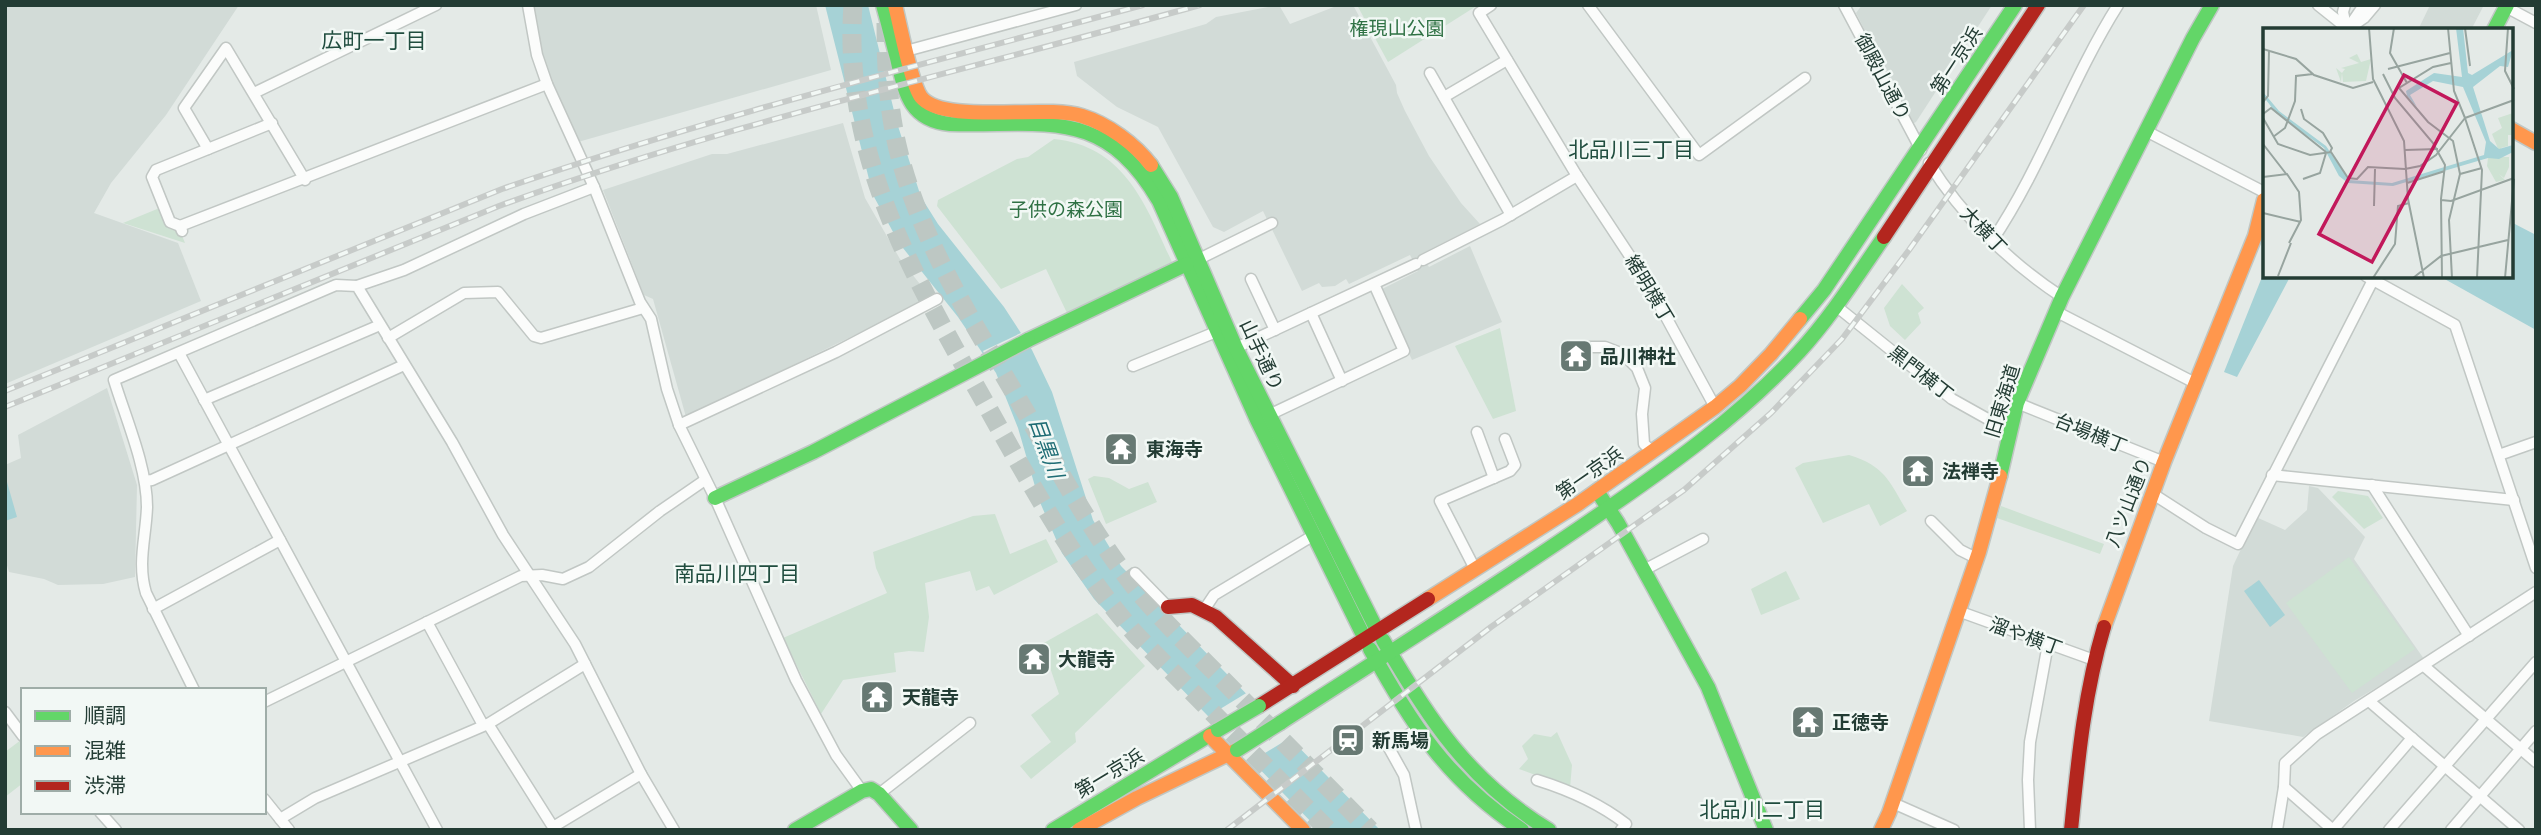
<svg xmlns="http://www.w3.org/2000/svg" width="2541" height="835" font-family="Quicksand,'Noto Sans JP',sans-serif">
  <style>
    .built { fill: #d2dbd7 }
    .green { fill: #cee2d3 }
    .water { fill: #a6d2d6 }
    .pier { fill: #e4eae7 }
    .lines { fill: none; stroke-linecap: round; stroke-linejoin: round }
    .highway-tunnel { stroke: #bdc7c3; stroke-width: 19; stroke-dasharray: 19 10; stroke-linecap: butt }
    .street-casing { stroke: #c1c7c4; stroke-width: 13 }
    .fast-casing { stroke: #c0c7c4; stroke-width: 17 }
    .slow-casing { stroke: #c0c7c4; stroke-width: 17 }
    .jam-casing { stroke: #c0c7c4; stroke-width: 17 }
    .street { stroke: #fbfcfb; stroke-width: 10 }
    .fast { stroke: #63d668; stroke-width: 14 }
    .slow { stroke: #ff974d; stroke-width: 14 }
    .jam { stroke: #b3261e; stroke-width: 14 }
    .rail-casing { stroke: #c7cbc9; stroke-width: 6 }
    .rail { stroke: #f2f8f5; stroke-width: 3.5; stroke-dasharray: 10; stroke-linecap: butt }
    .fast-bridge-casing { stroke: #c0c7c4; stroke-width: 17; stroke-linecap: butt }
    .fast-bridge { stroke: #63d668; stroke-width: 14 }
    .labels { text-anchor: middle; stroke-width: 5; stroke-linejoin: round; paint-order: stroke }
    .park-label { font-size: 19px; fill: #2f7144; stroke: #f2f8f5 }
    .street-label { font-size: 19px; fill: #233c34; stroke: #f2f8f5 }
    .poi-label { font-size: 19px; font-weight: bold; fill: #233c34; stroke: #f2f8f5; text-anchor: start }
    .neighbourhood-label { font-size: 21px; fill: #204d3f; stroke: #f2f8f5 }
    .water-label { font-size: 21px; font-style: italic; fill: #1f6d75; stroke: #f2f8f5 }
    .inset-road { fill: none; stroke: #97a49f; stroke-width: 2 }
    .view { fill: #c2185b; fill-opacity: 0.15; stroke: #c2185b; stroke-width: 3.5 }
    .inset-edge { fill: none; stroke: #233c34; stroke-width: 3.5 }
  </style>
  <rect width="100%" height="100%" fill="#e4eae7"/>
  <g class="built">
    <polygon points="5,5 239,5 166,115 111,183 94,213 178,243 201,301 5,384"/>
    <polygon points="534,5 816,5 831,70 578,142 551,84 540,44"/>
    <polygon points="1279,5 1290,24 1339,5 1353,5 1396,85 1397,93 1405,111 1429,156 1461,203 1480,224 1421,254 1429,267 1470,246 1502,322 1412,360 1380,290 1418,271 1410,255 1349,284 1346,279 1335,286 1322,287 1319,283 1302,291 1263,211 1224,232 1213,227 1158,127 1117,107 1077,76 1074,62 1206,24 1216,17"/>
    <polygon points="1862,5 1992,5 1916,122 1912,124 1856,13"/>
    <polygon points="2430,5 2484,5 2471,30 2418,30"/>
    <polygon points="843,123 865,198 900,259 931,298 686,417 653,299 644,295 603,190 712,154 727,154"/>
    <polygon points="107,388 137,485 135,577 103,584 58,585 44,579 9,572 5,559 5,465 21,458 18,435"/>
    <polygon points="2309,486 2318,488 2365,537 2354,559 2424,659 2354,701 2303,737 2209,721 2233,566 2256,517 2285,530 2307,510"/>
  </g>
  <g class="green">
    <polygon points="1357,5 1478,5 1388,62"/>
    <path d="M1054 139C1125 146 1146 206 1172 262L1067 313 1046 269 1001 289 937 206 938 200 1017 159 1028 157Z"/>
    <polygon points="162,207 179,228 185,243 123,223"/>
    <polygon points="1902,284 1924,308 1918,313 1921,323 1905,340 1890,326 1884,308"/>
    <polygon points="1500,328 1516,411 1493,419 1455,346"/>
    <path d="M1849 455C1885 466 1889 481 1907 511L1880 526 1869 504 1823 523 1795 468 1803 463Z"/>
    <polygon points="1094,476 1109,478 1129,489 1148,482 1157,502 1106,524 1088,479"/>
    <polygon points="2338,491 2368,496 2383,518 2364,529 2332,497"/>
    <polygon points="2001,506 2104,544 2100,554 1997,518"/>
    <polygon points="995,514 1010,554 1046,539 1058,562 994,595 989,586 976,591 970,571 925,583 929,617 924,652 909,651 894,653 896,672 843,680 821,714 783,638 887,593 876,568 873,552 973,516"/>
    <polygon points="2349,557 2415,649 2352,693 2286,603"/>
    <polygon points="1786,571 1800,599 1761,615 1751,589"/>
    <polygon points="1097,613 1145,666 1075,733 1076,742 1031,779 1020,766 1051,742 1031,715 1059,694 1042,644"/>
    <polygon points="1557,732 1572,765 1570,788 1519,769 1528,759 1522,746 1534,734 1551,737"/>
    <polygon points="21,740 23,742 23,783 5,797 5,752"/>
  </g>
  <g class="water">
    <polygon points="825,5 868,5 897,123 921,197 938,224 1004,307 1032,350 1052,392 1093,520 1121,566 1380,830 1319,830 1094,599 1062,553 1039,500 1018,428 996,373 958,317 899,243 873,195"/>
    <polygon points="2511,222 2536,235 2536,330 2441,277 2511,276"/>
    <polygon points="2264,272 2264,276 2290,277 2237,377 2224,372"/>
    <polygon points="5,475 17,517 5,521"/>
    <polygon points="2259,580 2285,615 2270,627 2244,591"/>
  </g>
  <g class="pier">
    <polygon points="1023,332 1032,347 991,368 983,351"/>
    <polygon points="1248,692 1293,736 1250,762 1207,717"/>
  </g>
  <g class="lines">
    <g class="highway-tunnel">
      <path d="M853 5C842 160 917 281 989 410 1035 492 1075 565 1137 636L1328 830"/>
      <path d="M886 23C886 66 888 108 898 149 921 244 976 327 1025 411 1059 470 1091 532 1134 586 1162 621 1194 651 1225 682 1273 731 1322 781 1370 830"/>
    </g>
    <g class="street-casing">
      <g id="street">
        <polyline points="528,5 537,55 547,84 594,187 640,302 651,319 667,389 679,425 715,498 796,680 836,755 862,791"/>
        <polyline points="1491,5 1479,13 1577,176 1647,282 1715,407"/>
        <polyline points="1588,5 1699,155 1805,78"/>
        <polyline points="1844,5 1921,150"/>
        <polyline points="2318,5 2348,29"/>
        <polyline points="2345,5 2343,12 2346,27"/>
        <polyline points="2506,7 2536,23"/>
        <polyline points="2353,21 2364,5"/>
        <polyline points="2348,29 2364,18 2375,5"/>
        <polyline points="906,51 1076,5"/>
        <polyline points="1430,73 1511,215"/>
        <polyline points="254,93 436,5"/>
        <polyline points="1444,97 1507,60"/>
        <polyline points="2146,131 2264,192"/>
        <polyline points="208,149 184,108 226,48 305,180"/>
        <path d="M1929 163C1962 216 2010 263 2062 297"/>
        <polyline points="180,226 170,222 152,177 156,170 272,123"/>
        <polyline points="182,231 180,226 547,84"/>
        <path d="M1992 241C2042 167 2070 81 2118 5"/>
        <polyline points="1423,260 1502,220 1577,176"/>
        <polyline points="1193,262 1272,223"/>
        <polyline points="2366,276 2455,325 2536,568"/>
        <polyline points="1251,279 1275,330"/>
        <polyline points="357,286 404,270 524,214 594,187"/>
        <polyline points="1836,306 1952,399 2011,432"/>
        <polyline points="2055,311 2197,384"/>
        <polyline points="1311,313 1342,381"/>
        <polyline points="388,338 464,293 498,292 534,336 541,338 643,308"/>
        <polyline points="1236,348 1416,264"/>
        <polyline points="179,353 437,830"/>
        <polyline points="1568,354 1589,347 1605,347 1623,354 1637,368 1645,388 1642,414 1644,444 1653,452"/>
        <polyline points="1133,366 1216,332"/>
        <polyline points="204,400 380,325"/>
        <polyline points="2017,403 2164,462"/>
        <polyline points="1269,415 1404,351 1374,284"/>
        <polyline points="679,425 836,352 937,299"/>
        <polyline points="1477,432 1494,478"/>
        <polyline points="2499,455 2536,442"/>
        <polyline points="2272,475 2514,500"/>
        <polyline points="145,481 152,480 404,365"/>
        <polyline points="2372,485 2469,636"/>
        <polyline points="2153,494 2206,528 2238,544 2373,280"/>
        <polyline points="1931,521 1960,550 1976,558"/>
        <polyline points="1475,569 1440,501 1510,471 1515,465 1505,439"/>
        <polyline points="1644,570 1703,539"/>
        <polyline points="1135,573 1168,607"/>
        <polyline points="153,609 280,540"/>
        <polyline points="1204,610 1214,595 1314,535"/>
        <polyline points="1958,611 2094,660"/>
        <polyline points="427,622 483,725"/>
        <polyline points="2424,666 2536,762"/>
        <path d="M194 690 146 593C137 563 146 537 147 507 147 467 126 419 114 380L336 285 357 286 452 442 503 535 575 644 641 774 674 830"/>
        <polyline points="2369,701 2519,830"/>
        <polyline points="264,702 521,576 542,575 563,579 589,567 660,511 705,480"/>
        <polyline points="5,712 23,736"/>
        <polyline points="488,724 553,827 641,774"/>
        <path d="M1537 780C1569 790 1599 803 1626 824L1621 830"/>
        <polyline points="2284,787 2333,830 2412,738"/>
        <polyline points="879,794 970,723"/>
        <polyline points="264,799 289,830"/>
        <polyline points="1893,803 1954,830"/>
        <polyline points="100,812 116,830"/>
        <polyline points="280,819 315,798 488,724 585,664"/>
        <polyline points="1416,830 1404,775 1389,748 1418,728"/>
        <polyline points="2030,830 2028,780 2030,742 2048,644"/>
        <polyline points="2277,830 2284,787 2285,763 2317,734 2536,592"/>
        <polyline points="2389,830 2536,662"/>
        <polyline points="2451,830 2536,731"/>
      </g>
    </g>
    <g class="fast-casing">
      <g id="fast">
        <path d="M883 5C888 23 892 40 897 58 905 92 909 120 950 124 1044 127 1103 105 1159 201L1257 420 1365 639"/>
        <polyline points="2494,30 2507,5"/>
        <polyline points="1151,165 1171,197 1236,348 1377,630"/>
        <polyline points="1800,319 1824,290 2015,5"/>
        <polyline points="1028,340 1187,264"/>
        <polyline points="2000,476 2017,403 2062,297 2193,38 2212,5"/>
        <polyline points="1597,491 1618,523 1708,687 1766,830"/>
        <polyline points="715,498 813,452 988,361"/>
        <path d="M1383 640C1429 720 1469 781 1549 830"/>
        <path d="M1370 649C1414 727 1446 779 1522 830"/>
        <path d="M1280 723C1385 655 1491 589 1594 518 1667 468 1739 417 1799 352 1831 317 1857 276 1884 237"/>
        <polyline points="795,830 862,791 871,789 879,794 911,830"/>
        <polyline points="1053,830 1218,730"/>
      </g>
    </g>
    <g class="slow-casing">
      <g id="slow">
        <path d="M895 5C900 25 911 83 921 97 943 125 1045 104 1082 116 1108 124 1135 144 1151 165"/>
        <polyline points="2511,129 2536,143"/>
        <polyline points="1428,599 1578,504 1715,407 1740,386 1771,354 1800,319"/>
        <polyline points="2104,627 2164,462 2255,236 2264,200"/>
        <polyline points="1210,736 1303,830"/>
        <polyline points="1079,830 1137,798 1237,750"/>
        <polyline points="1881,830 1889,813 1979,552 2000,476"/>
      </g>
    </g>
    <g class="jam-casing">
      <g id="jam">
        <polyline points="1884,237 2038,5"/>
        <polyline points="1168,607 1192,605 1216,617 1293,686"/>
        <polyline points="1259,706 1428,599"/>
        <path d="M2071 830C2078 761 2084 694 2104 627"/>
      </g>
    </g>
    <use href="#street" class="street"/>
    <use href="#fast" class="fast"/>
    <use href="#slow" class="slow"/>
    <use href="#jam" class="jam"/>
    <g class="rail-casing">
      <g id="rail">
        <path d="M5 391 502 189C712 116 929 63 1143 5"/>
        <path d="M5 407 499 206C727 123 966 71 1200 5"/>
        <polyline points="1227,830 1491,627 1684,490 1771,413 1842,339 1909,250 2084,5"/>
      </g>
    </g>
    <use href="#rail" class="rail"/>
    <g class="fast-bridge-casing">
      <g id="fast-bridge">
        <polyline points="988,361 1028,340"/>
        <polyline points="1218,730 1259,706"/>
        <polyline points="1237,750 1280,723"/>
      </g>
    </g>
    <use href="#fast-bridge" class="fast-bridge"/>
  </g>
  <defs>
    <g id="temple-square" transform="scale(1.75)"><rect x="-9" y="-9" width="18" height="18" rx="4" fill="#677973" stroke="#f2f8f5"/><path d="M0-6L5-2H3V0L6.5 2.5H4V6H1.5V3h-3V6H-4V2.5H-6.5L-3 0V-2H-5Z" fill="#fff"/></g>
    <g id="station-square" transform="scale(1.75)"><rect x="-9" y="-9" width="18" height="18" rx="4" fill="#677973" stroke="#f2f8f5"/><path d="M-3-6H3Q5-6 5-4V2Q5 4 3 4L4.5 6H3L1.5 4h-3L-3 6H-4.5L-3 4Q-5 4-5 2V-4Q-5-6-3-6ZM-3.5-4v3h7v-3ZM-3.5 1v1.5H-2V1ZM2 1v1.5H3.5V1Z" fill="#fff"/></g>
  </defs>
  <g fill-rule="evenodd">
    <use href="#temple-square" x="1576" y="356"/>
    <use href="#temple-square" x="1121" y="449"/>
    <use href="#temple-square" x="1918" y="471"/>
    <use href="#temple-square" x="1034" y="659"/>
    <use href="#temple-square" x="877" y="697"/>
    <use href="#temple-square" x="1808" y="722"/>
    <use href="#station-square" x="1348" y="740"/>
  </g>
  <g class="labels">
    <g class="park-label">
      <text x="1397" y="35">権現山公園</text>
      <text x="1066" y="216">子供の森公園</text>
    </g>
    <g class="street-label">
      <text transform="translate(1956 60) rotate(-57)" y="7">第一京浜</text>
      <text transform="translate(1883 77) rotate(62)" y="7">御殿山通り</text>
      <text transform="translate(1984 230) rotate(46)" y="7">大横丁</text>
      <text transform="translate(1650 289) rotate(59)" y="7">緒明横丁</text>
      <text transform="translate(1262 355) rotate(65)" y="7">山手通り</text>
      <text transform="translate(1921 373) rotate(38)" y="7">黒門横丁</text>
      <text transform="translate(2002 401) rotate(-73)" y="7">旧東海道</text>
      <text transform="translate(2091 433) rotate(22)" y="7">台場横丁</text>
      <text transform="translate(1589 473) rotate(-35)" y="7">第一京浜</text>
      <text transform="translate(2128 502) rotate(-69)" y="7">八ツ山通り</text>
      <text transform="translate(2026 636) rotate(20)" y="7">溜や横丁</text>
      <text transform="translate(1109 773) rotate(-31)" y="7">第一京浜</text>
    </g>
    <g class="poi-label">
      <text x="1600" y="363">品川神社</text>
      <text x="1146" y="456">東海寺</text>
      <text x="1942" y="478">法禅寺</text>
      <text x="1058" y="666">大龍寺</text>
      <text x="902" y="704">天龍寺</text>
      <text x="1832" y="729">正徳寺</text>
      <text x="1372" y="747">新馬場</text>
    </g>
    <g class="neighbourhood-label">
      <text x="374" y="48">広町一丁目</text>
      <text x="1631" y="157">北品川三丁目</text>
      <text x="737" y="581">南品川四丁目</text>
      <text x="1762" y="817">北品川二丁目</text>
    </g>
    <g class="water-label">
      <text transform="translate(1046 448) rotate(70)" y="7">目黒川</text>
    </g>
  </g>
  <g transform="translate(2263 28)">
    <rect width="250" height="250" fill="#e4eae7"/>
    <path d="M94 26 98 34 108 31 103 53 80 54 79 45 78 54 73 40 79 45 82 41 78 40 96 35 86 30ZM250 85V107H245V118L238 120 239 129H246V139L241 150 236 146 242 152 233 154 224 138 225 130 238 128 229 106 239 100 235 90Z" fill="#cee2d3"/>
    <path d="M193 0H200L205 45 209 47 250 22 245 39 237 38 210 59 227 113 236 121 250 117V124L236 131 225 130 130 158 85 155 76 148 61 120 13 85 0 68V64L16 83 63 118 86 152 129 155 221 127 223 114 200 59 170 53 147 67 154 79 144 68 143 63 171 45 199 49Z" fill="#a6d2d6"/>
    <path class="inset-road" d="M106 0 110 51 141 113 145 171 161 250M131 0 127 25 144 55M185 0 191 63 202 90M202 0 207 38M245 0 242 43 251 61M0 21 33 31 51 47 90 60 110 54M188 35 170 39 136 60 165 94 190 113 197 146M125 41 187 25M120 46 132 70 170 115 182 137 178 171 179 250M0 74 5 68 6 22M38 81 41 91 60 105 69 120 67 124M0 86 8 80 63 124M0 90 15 116 47 127 68 124 85 150 94 151 105 139 142 141M202 90 251 72M10 109 22 100 32 73 33 48 50 46M0 116 24 147M142 122 175 121M142 141 157 138 173 127 202 90 219 142 214 250M197 146 219 140M0 149 24 146 36 164 38 192 26 215M40 151 57 145 63 125M144 155 182 143M178 172 188 173 251 150M111 178 112 141M0 185 38 194M15 248 28 215M110 250 132 216 135 178 146 175M150 250 178 228 245 212M189 250 186 192 197 146M242 250 251 151"/>
    <path class="view" d="M141 47 194 75 109 234 56 206Z"/>
    <rect width="250" height="250" class="inset-edge"/>
  </g>
  <rect width="2541" height="835" fill="none" stroke="#233c34" stroke-width="14"/>
  <rect x="21" y="688" width="245" height="126" fill="#f2f8f5" stroke="#9fada8" stroke-width="2"/>
  <rect x="35" y="711" width="35" height="10" fill="#63d668" stroke="#9fada8" stroke-width="2"/>
  <text x="84" y="723" font-size="21" fill="#233c34">順調</text>
  <rect x="35" y="746" width="35" height="10" fill="#ff974d" stroke="#9fada8" stroke-width="2"/>
  <text x="84" y="758" font-size="21" fill="#233c34">混雑</text>
  <rect x="35" y="781" width="35" height="10" fill="#b3261e" stroke="#9fada8" stroke-width="2"/>
  <text x="84" y="793" font-size="21" fill="#233c34">渋滞</text>
</svg>
